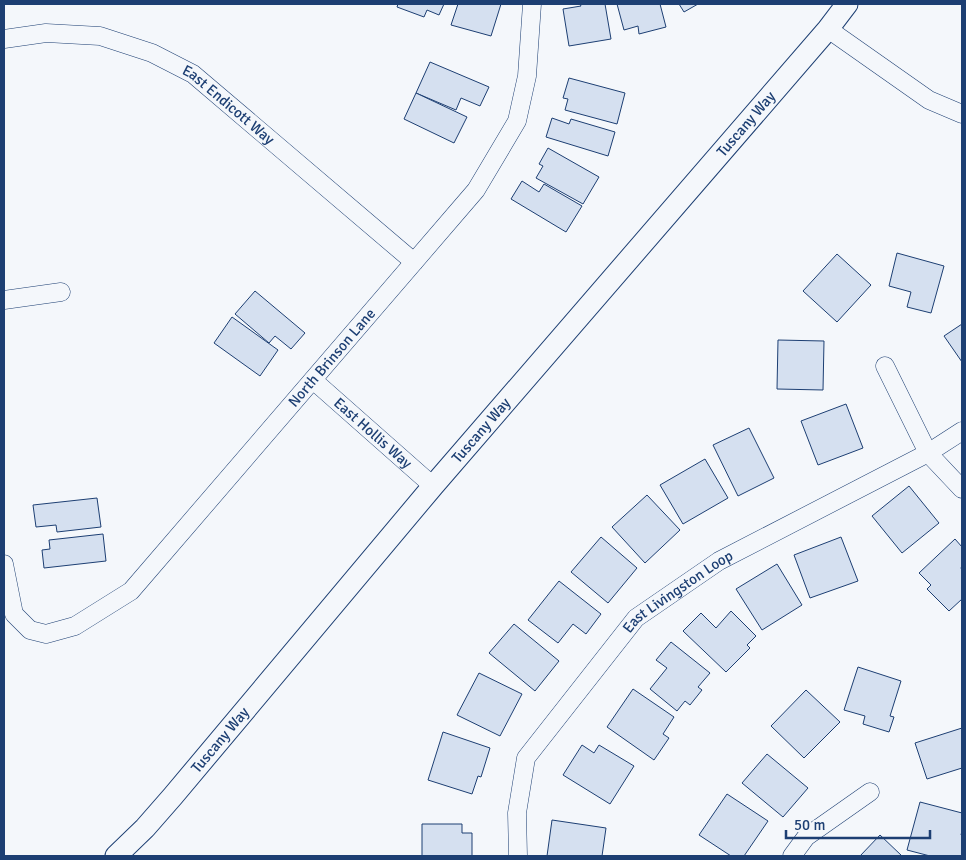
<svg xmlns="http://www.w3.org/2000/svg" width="966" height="860" font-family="Signika,sans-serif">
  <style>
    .building { fill: #d5e0f0; stroke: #1d3f73 }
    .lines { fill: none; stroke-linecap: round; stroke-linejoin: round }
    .minor-casing { stroke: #1d3f73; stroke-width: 19 }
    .tertiary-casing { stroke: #1d3f73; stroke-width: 23 }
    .minor { stroke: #f4f7fb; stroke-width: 18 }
    .tertiary { stroke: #f4f7fb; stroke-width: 21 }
    .labels { text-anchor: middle; stroke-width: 4; stroke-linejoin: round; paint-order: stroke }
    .street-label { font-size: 15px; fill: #1d3f73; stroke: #f4f7fb }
  </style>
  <rect width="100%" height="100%" fill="#f4f7fb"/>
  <g class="building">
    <polygon points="398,4 444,4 439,15 427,10 424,17 397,7"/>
    <polygon points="458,4 501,4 491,36 451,25"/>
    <polygon points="580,4 605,4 611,39 569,46 563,9 581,6"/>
    <polygon points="617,4 660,4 666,27 639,34 638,26 624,30"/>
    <polygon points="679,4 698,4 684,12"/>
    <polygon points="430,62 489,87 480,106 461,98 456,110 416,93"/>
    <polygon points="569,78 625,93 617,124 565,110 568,99 563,98"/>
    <polygon points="416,93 467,117 454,143 404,119"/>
    <polygon points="552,118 569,124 571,119 615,132 608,156 546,137"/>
    <polygon points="548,148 599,177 583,204 536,178 543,166 539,164"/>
    <polygon points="522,181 539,192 544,184 582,206 566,232 511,199"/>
    <polygon points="897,253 944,266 931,313 907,307 911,292 889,286"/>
    <polygon points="837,254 871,285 837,322 803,291"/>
    <polygon points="255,291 305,333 291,349 275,336 269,343 235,314"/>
    <polygon points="232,317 278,350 260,376 214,343"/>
    <polygon points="962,324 962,362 944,336"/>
    <polygon points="778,340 824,341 823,390 777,389"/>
    <polygon points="846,404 863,448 818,465 801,421"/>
    <polygon points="749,428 774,478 738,496 713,445"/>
    <polygon points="705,459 728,498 683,524 660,485"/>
    <polygon points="909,486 939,523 902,553 872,516"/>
    <polygon points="647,495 680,530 645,563 612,527"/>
    <polygon points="97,498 101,527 57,532 56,525 36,527 33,505"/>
    <polygon points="103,534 106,561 44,568 42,550 50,549 49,540"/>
    <polygon points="601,537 637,568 608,603 571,572"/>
    <polygon points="841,537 858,581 810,598 794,555"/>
    <polygon points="955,539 962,547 962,566 961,568 962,570 962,599 949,611 927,589 931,585 919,573"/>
    <polygon points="777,564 802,605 762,630 736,589"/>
    <polygon points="559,581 601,614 586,634 573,624 558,643 528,620"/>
    <polygon points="731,611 756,636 747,645 750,648 726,672 683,631 701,613 716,628"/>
    <polygon points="514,624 559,661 535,691 489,653"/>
    <polygon points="671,642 710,673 698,687 702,690 690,705 685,701 677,711 650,689 667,668 656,660"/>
    <polygon points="858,667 901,681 890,716 894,717 889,732 863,724 865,716 844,710"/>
    <polygon points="479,673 522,694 500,736 457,715"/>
    <polygon points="633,689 674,717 663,734 669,738 654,760 607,727"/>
    <polygon points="806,690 840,722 804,758 771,726"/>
    <polygon points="962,728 962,768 927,779 915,743"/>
    <polygon points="443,732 490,748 481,777 478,776 472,794 428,780"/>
    <polygon points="582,745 594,753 599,745 634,766 610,804 563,775"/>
    <polygon points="767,754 808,788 783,817 742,783"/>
    <polygon points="727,794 768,821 744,856 731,856 699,835"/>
    <polygon points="920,802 962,813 962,831 961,835 962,835 962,856 930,856 907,850"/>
    <polygon points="552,820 606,828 602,856 547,856"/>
    <polygon points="422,824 462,824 462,833 472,833 472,856 422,856"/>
    <polygon points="880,835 902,856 860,856"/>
  </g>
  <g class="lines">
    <g class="minor-casing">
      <g id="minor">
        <polyline points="828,29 929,100 962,114"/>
        <path id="s1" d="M4 39 46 33 100 36 152 53 193 74 414 262"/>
        <polyline points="4,300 61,292"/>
        <polyline points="885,366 928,453 962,489"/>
        <path id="s2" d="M313 380 433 486"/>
        <path id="s3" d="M4 564 14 614 30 630 46 634 75 626 131 591 476 190 517 121 527 76 532 4"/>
        <path id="s4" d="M518 856 517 813 526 758 636 618 719 561 928 453 962 431"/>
        <polyline points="792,856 806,837 870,792"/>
      </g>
    </g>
    <g class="tertiary-casing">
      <g id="tertiary">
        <path id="s5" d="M116 856 145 828 173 796 433 486 828 29 847 4"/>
      </g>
    </g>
    <use href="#minor" class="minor"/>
    <use href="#tertiary" class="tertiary"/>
  </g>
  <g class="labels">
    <g class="street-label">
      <text dy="5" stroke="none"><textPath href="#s1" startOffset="244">East Endicott Way</textPath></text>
      <text dy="5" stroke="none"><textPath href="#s5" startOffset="966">Tuscany Way</textPath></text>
      <text dy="5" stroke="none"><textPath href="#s3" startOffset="494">North Brinson Lane</textPath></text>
      <text dy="5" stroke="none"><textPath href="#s5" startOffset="561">Tuscany Way</textPath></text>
      <text dy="5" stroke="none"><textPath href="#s2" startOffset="80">East Hollis Way</textPath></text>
      <text dy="5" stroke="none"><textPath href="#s4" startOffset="326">East Livingston Loop</textPath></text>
      <text dy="5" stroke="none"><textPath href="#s5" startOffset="156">Tuscany Way</textPath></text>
    </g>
  </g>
  <rect width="966" height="860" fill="none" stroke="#1d3f73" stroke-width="10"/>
  <path d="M786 830v8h144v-8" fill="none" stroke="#1d3f73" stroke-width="2.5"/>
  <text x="794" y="830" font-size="15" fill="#1d3f73" stroke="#f4f7fb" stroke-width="4" paint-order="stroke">50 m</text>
</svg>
